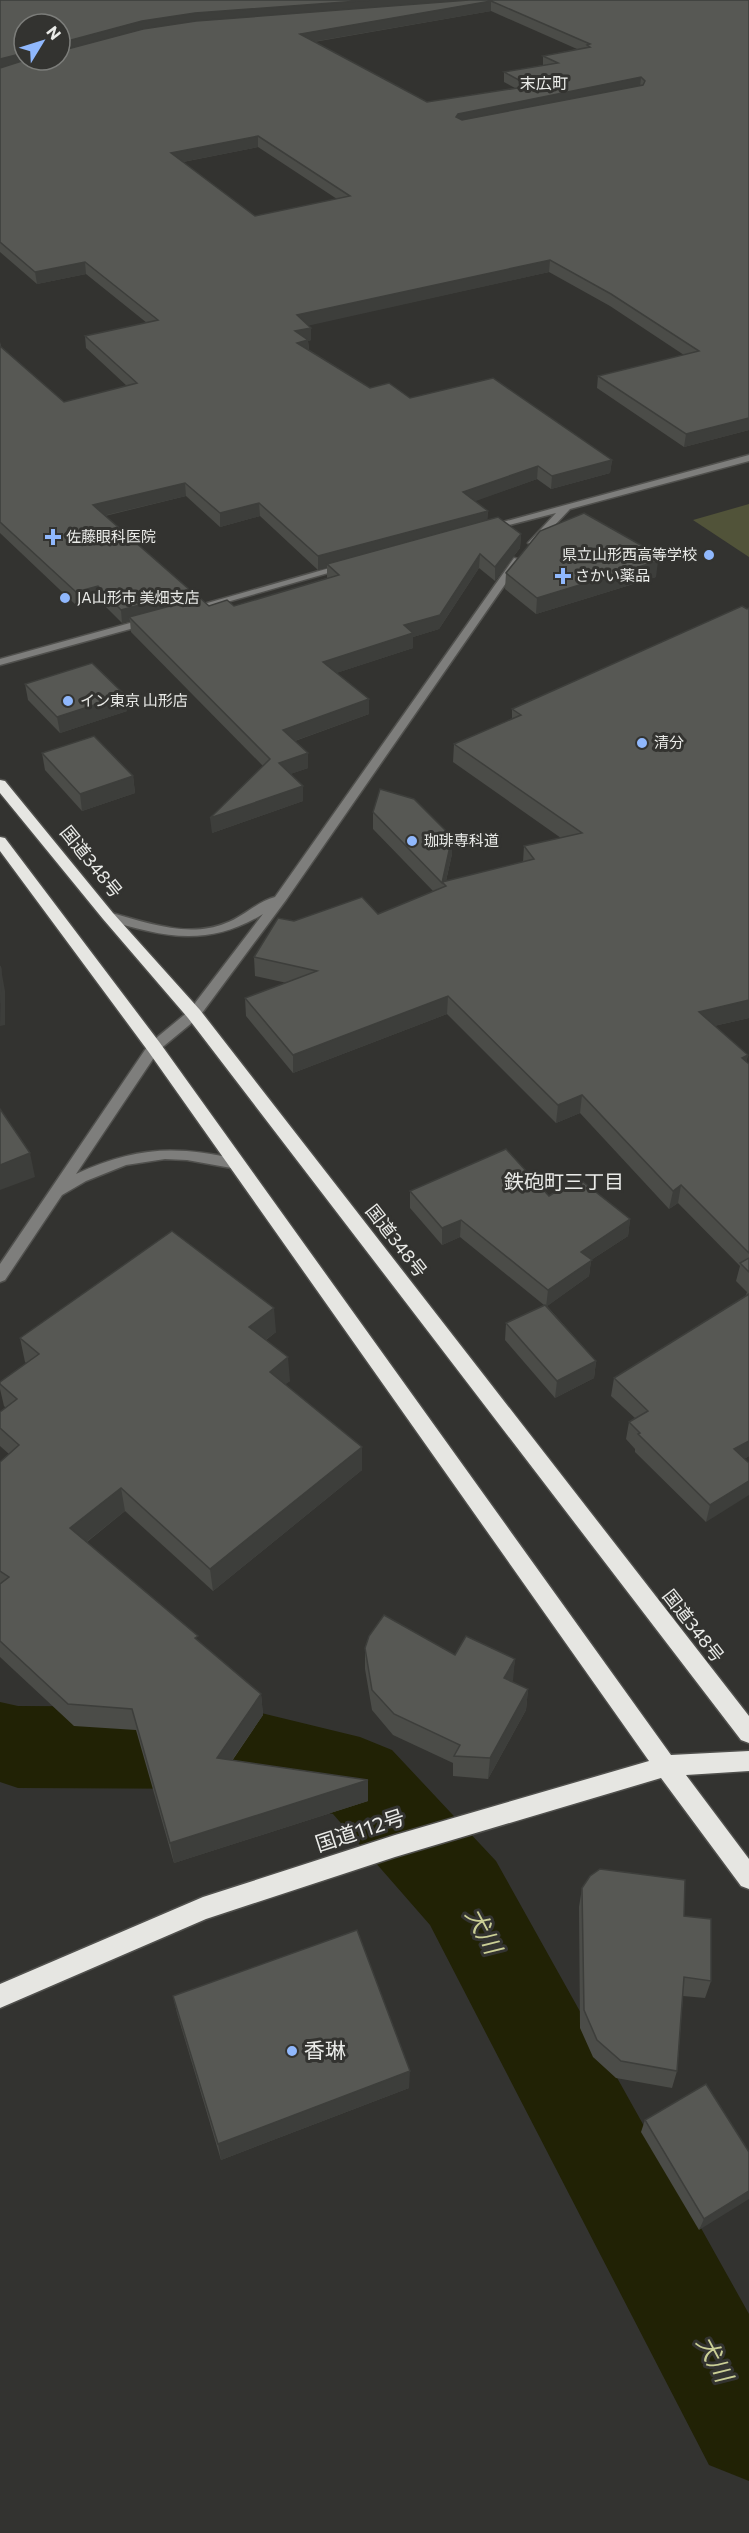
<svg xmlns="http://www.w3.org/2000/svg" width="749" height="2533" font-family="Commissioner,'Noto Sans JP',sans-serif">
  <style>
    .green { fill: #515339 }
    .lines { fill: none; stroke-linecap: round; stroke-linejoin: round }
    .river { fill: #212205; fill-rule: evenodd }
    .minor-casing { stroke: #50504d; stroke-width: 3 }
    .highway-casing { stroke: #50504d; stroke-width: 3 }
    .minor { fill: #7e7e7c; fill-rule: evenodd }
    .highway { fill: #e6e6e2; fill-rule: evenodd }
    .wall { fill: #4b4c48; fill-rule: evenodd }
    .shaded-wall { fill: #3d3e3b }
    .building { fill: #575854; stroke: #3d3e3b; stroke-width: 1.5; fill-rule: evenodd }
    .poi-dot { fill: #90b8fd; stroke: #333330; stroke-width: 2 }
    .labels { text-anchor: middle; stroke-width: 6; stroke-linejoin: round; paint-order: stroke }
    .far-poi-label { font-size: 15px; fill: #eaebe8; stroke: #333330; text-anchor: start }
    .far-neighbourhood-label { font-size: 16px; fill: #eaebe8; stroke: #333330 }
    .street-label { font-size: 18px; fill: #eaebe8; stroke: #333330 }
    .neighbourhood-label { font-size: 20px; fill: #eaebe8; stroke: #333330 }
    .near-street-label { font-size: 21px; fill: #eaebe8; stroke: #333330 }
    .near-poi-label { font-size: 21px; fill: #eaebe8; stroke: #333330; text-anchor: start }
    .near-water-label { font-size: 24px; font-style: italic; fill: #cbcf96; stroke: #333330 }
  </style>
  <rect width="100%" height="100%" fill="#333330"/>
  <polygon class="green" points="749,504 749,557 693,520"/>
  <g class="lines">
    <polygon class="river" points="0,1702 18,1706 236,1707 360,1737 392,1750 496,1861 749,2314 749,2481 709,2465 430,1925 333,1814 236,1789 18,1788 0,1782"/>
    <g class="minor-casing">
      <g id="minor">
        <polygon points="749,455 749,461 570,509 536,545 528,543 556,513 486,531 481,528"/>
        <path d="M514 558 522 560 286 900 199 1017 159 1050 76 1174C134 1147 175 1145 237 1159L242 1160 244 1164 242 1168 237 1169 187 1160 165 1159 126 1165 86 1181 62 1195 5 1280 0 1282V1264L149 1044 189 1011 263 914C207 948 163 937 104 919V913L108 912C146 922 188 939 226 923 243 917 258 901 275 897Z"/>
        <polygon points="340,565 349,567 192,612 183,610"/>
        <polygon points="148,618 152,619 152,623 0,665 0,659"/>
      </g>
    </g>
    <g class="highway-casing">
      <g id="highway">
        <polygon points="0,780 5,781 113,913 200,1010 749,1716 749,1743 741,1740 188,1018 103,919 0,793"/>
        <polygon points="0,837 5,838 160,1043 671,1755 749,1751 749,1771 686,1775 749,1859 749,1889 741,1886 661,1778 395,1857 206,1919 0,2008 0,1984 203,1897 395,1835 649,1761 148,1051 0,851"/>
      </g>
    </g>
    <use href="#minor" class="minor"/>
    <use href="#highway" class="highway"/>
  </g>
  <g class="wall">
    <path d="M0 0H749V430L684 447 597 388 598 376 684 355 610 306 549 272 308 325 311 340 308 341 309 350 370 388 410 398 612 460 610 473 551 489 537 479 474 501 488 511 487 520 521 534 520 548 495 581 479 568 439 629 413 637V648L336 673 369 699V714L295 741 308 753V768L290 774 303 801 212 833 263 766 131 632 130 621 122 623 99 600 77 606 0 533V342L1 347 64 402 127 386 86 348 85 336 147 323 86 274 37 284 0 252ZM491 11 577 49 543 56V65L504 72V82L515 88 427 102 314 42ZM60 24V60H24ZM258 147 337 199 255 216 183 162ZM186 496 220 527 260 516 318 570 327 568V578L234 606H209L192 600 105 516Z"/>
    <polygon points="653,552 653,559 656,577 536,614 505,589 506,573"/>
    <polygon points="749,608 749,1018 714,1026 748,1055 746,1062 749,1064 749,1456 744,1459 706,1522 635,1452 635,1449 626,1439 629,1422 635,1418 611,1396 614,1378 745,1297 747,1292 736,1281 740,1266 678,1203 669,1209 580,1113 556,1123 447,1014 293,1073 246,1016 245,998 287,983 255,976 254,957 294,921 378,914 433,891 373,829 373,812 452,854 446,881 523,862 524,846 561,838 453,762 454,744 512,719 512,709"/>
    <polygon points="25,684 127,711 60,733 28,700"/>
    <polygon points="42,753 133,776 135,793 82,811 45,770"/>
    <polygon points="410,1191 549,1196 630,1219 628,1236 591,1260 589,1276 547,1306 596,1361 594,1378 555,1398 505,1340 506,1323 544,1305 460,1237 442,1245 410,1208"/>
    <polygon points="276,1332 266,1340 290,1381 285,1384 362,1470 213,1591 125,1511 87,1542 198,1641 261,1694 263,1715 232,1761 368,1801 174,1863 136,1730 74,1726 0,1657 0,1462 9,1454 0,1446 0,1412 6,1408 4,1406 0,1389 0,1382 26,1363 25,1362 20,1338"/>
    <polygon points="365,1648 515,1659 512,1682 528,1689 526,1710 488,1779 453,1776 453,1763 393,1735 372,1710 365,1669"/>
    <polygon points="582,1888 684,1916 711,1981 705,1998 683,1996 677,2071 672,2088 616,2078 593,2057 580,2028 579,1907"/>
    <polygon points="173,1996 409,2088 221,2160 177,2013"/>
    <polygon points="645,2120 749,2152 699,2230 641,2132"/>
  </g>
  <g class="shaded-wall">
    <polygon points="372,0 507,0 491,1 491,11 300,44 60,54 60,43 142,21 195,13"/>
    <polygon points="24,53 24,60 0,70 0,59"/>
    <polygon points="641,77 640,88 456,127 456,117 458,114"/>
    <polygon points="258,136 258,147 172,164 171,153"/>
    <polygon points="550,260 549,272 298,328 297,315"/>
    <polygon points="85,262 86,274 37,284 35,272"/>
    <polygon points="311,328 311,340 308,341 309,352 298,355 295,331"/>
    <polygon points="749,418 749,430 684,447 686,434"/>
    <polygon points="612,460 610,473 551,489 552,476"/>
    <polygon points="538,466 537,479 462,506 463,492"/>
    <polygon points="185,483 186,496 94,518 93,505"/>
    <polygon points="259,503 260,516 220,527 220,513"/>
    <polygon points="488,511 487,524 327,564 327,568 318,570 318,556"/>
    <polygon points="521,534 520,548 495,581 495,567"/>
    <polygon points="653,552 652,563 658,561 656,577 536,614 537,598"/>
    <polygon points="480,554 479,568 439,629 413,637 413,648 324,677 323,662 404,625"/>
    <polygon points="98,586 99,600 77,606 76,592"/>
    <polygon points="191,591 192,604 129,617 130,621 122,623 121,610"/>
    <polygon points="125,695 127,711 60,733 57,717"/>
    <polygon points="369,699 369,714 283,745 283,730"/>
    <polygon points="308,753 308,768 279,778 279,763"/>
    <polygon points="133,776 135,793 82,811 80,794"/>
    <polygon points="303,786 303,801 212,833 210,818"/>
    <polygon points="452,837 452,854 445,885 442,882"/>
    <polygon points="1,969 5,991 5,1025 0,1026"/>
    <polygon points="448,996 447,1014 293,1073 293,1055"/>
    <polygon points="749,1000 749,1018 696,1030 699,1012"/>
    <polygon points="748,1055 744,1074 742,1058"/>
    <polygon points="582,1095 580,1113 556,1123 558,1105"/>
    <polygon points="30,1153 35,1177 0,1190 0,1165"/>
    <polygon points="681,1185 678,1203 669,1209 673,1191"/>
    <polygon points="630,1219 628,1236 591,1260 589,1276 546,1307 548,1290 581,1252"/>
    <polygon points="461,1220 460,1237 442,1245 442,1228"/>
    <polygon points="274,1308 276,1332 251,1351 249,1327"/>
    <polygon points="288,1357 290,1381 271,1395 270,1372"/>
    <polygon points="596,1361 594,1378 555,1398 557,1381"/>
    <polygon points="749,1441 749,1456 730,1467 734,1449"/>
    <polygon points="362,1447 362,1470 213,1591 210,1569"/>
    <polygon points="749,1481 749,1495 706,1522 710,1505"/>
    <polygon points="121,1488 125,1511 75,1551 70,1528"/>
    <polygon points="515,1659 513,1680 502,1699 504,1678"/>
    <polygon points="528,1689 526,1710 488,1779 490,1758"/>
    <polygon points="261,1694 263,1715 219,1779 217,1758"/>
    <polygon points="368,1780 368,1801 174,1863 170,1843"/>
    <polygon points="410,2071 409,2088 221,2160 218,2144"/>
    <polygon points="749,2191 749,2199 699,2230 704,2219"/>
  </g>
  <g class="building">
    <polygon points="0,0 372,0 195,13 142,21 60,43 60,24 24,24 24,53 0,59"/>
    <path d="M469 0H749V418L686 434 598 376 699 351 611 294 550 260 297 315 311 328 295 331 308 340 297 343 370 388 389 383 410 398 493 378 612 460 552 476 538 466 463 492 488 511 318 556 259 503 220 513 185 483 93 505 191 591 121 610 98 586 76 592 0 522V346L64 402 137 383 85 336 158 320 85 262 35 272 0 242V68L25 60H60V51L143 29 196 21ZM491 1 590 44 587 45 590 47 543 56 558 63 504 72 530 86 427 102 300 34ZM641 77 645 81 643 85 462 120 456 117 458 114ZM258 136 350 196 255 216 171 153Z"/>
    <polygon points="584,513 653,552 646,555 658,561 537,598 506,573 540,531"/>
    <polygon points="498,517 521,534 495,567 480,554 440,615 404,625 413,633 323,662 369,699 283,730 308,753 279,763 303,786 210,818 270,759 129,617 200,598 209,606 227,600 234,606 339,575 327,564"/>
    <polygon points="742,606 747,609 749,608 749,1000 699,1012 748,1055 742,1058 749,1064 749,1253 681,1185 673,1191 582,1095 558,1105 448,996 293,1055 245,998 317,971 254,957 278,918 294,921 362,897 378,914 446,886 442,882 534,859 524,846 582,833 454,744 521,715 512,709"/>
    <polygon points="92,663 125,695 57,717 25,684"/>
    <polygon points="94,736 133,776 80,794 42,753"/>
    <polygon points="380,789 414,799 452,837 442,883 373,812"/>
    <polygon points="0,966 1,969 0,1003"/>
    <polygon points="0,1109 30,1153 0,1165"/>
    <polygon points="506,1149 549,1196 578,1178 630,1219 581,1252 592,1260 548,1290 461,1220 442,1228 410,1191"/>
    <polygon points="172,1231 274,1308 249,1327 288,1357 270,1372 362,1447 210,1569 121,1488 70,1528 198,1636 195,1638 261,1694 217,1758 368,1780 170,1843 132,1709 68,1704 0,1641 0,1584 9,1577 0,1571 0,1462 19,1445 0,1428 0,1412 17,1399 0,1384 0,1382 39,1354 20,1338"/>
    <polygon points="749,1258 749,1272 740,1263"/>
    <polygon points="749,1294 749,1441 734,1449 749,1463 749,1481 710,1505 638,1434 640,1433 629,1422 648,1411 614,1378"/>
    <polygon points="545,1305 596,1361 557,1381 506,1323"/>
    <polygon points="384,1615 455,1655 466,1636 515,1659 504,1678 528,1689 490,1758 454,1756 460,1745 394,1714 372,1690 365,1648 369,1636"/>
    <polygon points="600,1869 685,1880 684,1916 711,1919 711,1981 684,1977 677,2071 621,2061 597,2040 584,2010 582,1888 590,1876"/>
    <polygon points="357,1930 410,2071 218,2144 173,1996"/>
    <polygon points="706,2084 749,2152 749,2191 704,2219 645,2120"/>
  </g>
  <g class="poi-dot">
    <path d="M50 528h6v6h6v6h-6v6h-6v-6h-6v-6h6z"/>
    <circle cx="709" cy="555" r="6"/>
    <path d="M560 567h6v6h6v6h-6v6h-6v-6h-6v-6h6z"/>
    <circle cx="65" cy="598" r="6"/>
    <circle cx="68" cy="701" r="6"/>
    <circle cx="642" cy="743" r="6"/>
    <circle cx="412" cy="841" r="6"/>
    <circle cx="292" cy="2051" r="6"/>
  </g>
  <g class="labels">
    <g class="far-poi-label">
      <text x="66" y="542">佐藤眼科医院</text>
      <text x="697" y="560" text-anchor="end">県立山形西高等学校</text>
      <text x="575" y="581">さかい薬品</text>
      <text x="77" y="603">JA山形市 美畑支店</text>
      <text x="80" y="706">イン東京 山形店</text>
      <text x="654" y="748">清分</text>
      <text x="424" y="846">珈琲専科道</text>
    </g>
    <g class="far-neighbourhood-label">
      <text x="544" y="89">末広町</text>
    </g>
    <g class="street-label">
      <text transform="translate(91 862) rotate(51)" y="6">国道348号</text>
      <text transform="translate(396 1241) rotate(52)" y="6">国道348号</text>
      <text transform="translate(693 1626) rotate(52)" y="6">国道348号</text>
    </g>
    <g class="neighbourhood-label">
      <text x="564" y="1189">鉄砲町三丁目</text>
    </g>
    <g class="near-street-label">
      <text transform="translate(360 1831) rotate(-18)" y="7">国道112号</text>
    </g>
    <g class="near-poi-label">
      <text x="304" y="2058">香琳</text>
    </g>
    <g class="near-water-label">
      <text transform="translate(483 1931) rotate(62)" y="8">犬川</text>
      <text transform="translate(714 2359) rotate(62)" y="8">犬川</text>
    </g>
  </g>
  <g transform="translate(42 42) rotate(52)"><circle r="28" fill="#333330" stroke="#7c7d7a" stroke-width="1.5"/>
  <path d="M0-4.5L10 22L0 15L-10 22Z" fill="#90b8fd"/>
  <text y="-9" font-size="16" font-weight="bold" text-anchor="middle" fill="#eaebe8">N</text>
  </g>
</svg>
